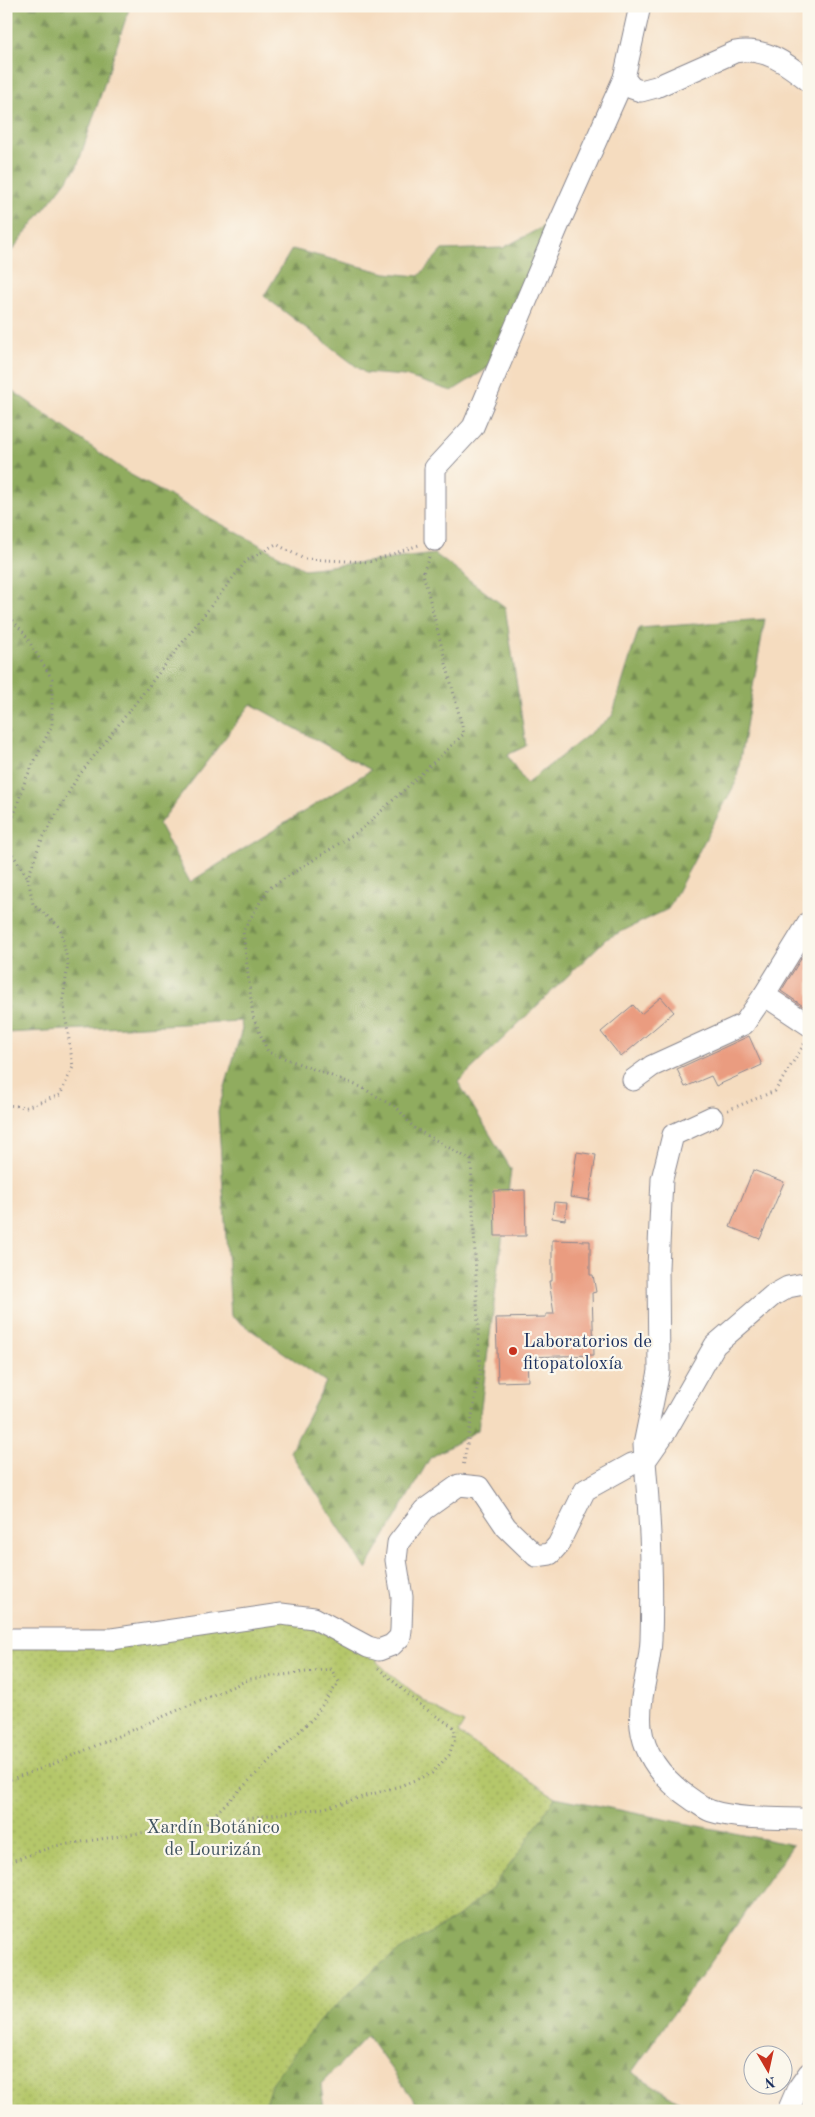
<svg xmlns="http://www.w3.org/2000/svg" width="815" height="2117" font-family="'Old Standard TT',serif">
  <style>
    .forest { fill: url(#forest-firs); stroke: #566e5e; fill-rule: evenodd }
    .garden { fill: url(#garden-dots); stroke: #687b64 }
    .building { fill: #ea9c80 }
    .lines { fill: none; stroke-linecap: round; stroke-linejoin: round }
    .minor-casing { stroke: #88868e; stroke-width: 23 }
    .path { stroke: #88868e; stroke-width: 3; stroke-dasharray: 1 4; stroke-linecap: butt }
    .minor { stroke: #fff; stroke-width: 21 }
    .poi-dot { fill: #c8321e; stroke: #fbf7ec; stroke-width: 2 }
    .labels { text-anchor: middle; stroke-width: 4.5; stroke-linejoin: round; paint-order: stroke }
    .poi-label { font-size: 19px; fill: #1b2f5e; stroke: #fbf7ec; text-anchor: start }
    .park-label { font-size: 19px; fill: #425561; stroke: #fbf7ec }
  </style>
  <defs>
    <pattern id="forest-firs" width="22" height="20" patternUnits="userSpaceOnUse" patternTransform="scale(1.25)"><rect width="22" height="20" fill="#90ac5e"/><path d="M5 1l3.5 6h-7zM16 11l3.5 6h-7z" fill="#758c51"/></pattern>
    <pattern id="garden-dots" width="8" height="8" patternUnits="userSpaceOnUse" patternTransform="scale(1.25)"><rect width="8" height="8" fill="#b5c76a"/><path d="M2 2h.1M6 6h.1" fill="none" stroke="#9bab5e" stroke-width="1.8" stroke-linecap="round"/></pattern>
  </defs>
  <rect width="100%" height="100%" fill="#fbf7ec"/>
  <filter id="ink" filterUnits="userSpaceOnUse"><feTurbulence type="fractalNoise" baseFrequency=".02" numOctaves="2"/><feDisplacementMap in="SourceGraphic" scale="10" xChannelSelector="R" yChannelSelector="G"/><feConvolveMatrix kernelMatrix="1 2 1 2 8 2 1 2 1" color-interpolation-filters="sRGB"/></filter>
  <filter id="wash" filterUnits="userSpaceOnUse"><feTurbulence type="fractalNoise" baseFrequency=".0096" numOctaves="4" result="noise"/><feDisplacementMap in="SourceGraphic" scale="20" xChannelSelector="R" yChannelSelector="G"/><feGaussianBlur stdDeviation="1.12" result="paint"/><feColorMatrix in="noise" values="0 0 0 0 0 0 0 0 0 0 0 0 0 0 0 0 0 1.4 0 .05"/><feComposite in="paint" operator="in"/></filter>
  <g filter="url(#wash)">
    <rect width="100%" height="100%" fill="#f5dcbf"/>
    <g class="forest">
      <polygon points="6,6 130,6 77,167 6,258"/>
      <polygon points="563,216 488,368 452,391 405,376 365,373 264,296 292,249 386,273 419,276 442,250 503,248"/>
      <path d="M6 386 131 475 304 569 435 554 505 607 526 746 507 755 526 784 612 716 639 628 765 619 736 782 668 909 606 939 458 1082 511 1169 478 1430 430 1458 366 1569 290 1452 326 1382 231 1316 218 1111 242 1029 241 1021 6 1033ZM251 704 371 770 190 882 159 824Z"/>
      <polygon points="468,1747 555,1797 793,1845 632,2072 694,2111 422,2111 367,2036 321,2084 324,2111 6,2111 6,1980"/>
    </g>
    <path class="garden" d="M285 1618 377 1654V1662C403 1686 431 1710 464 1723L458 1733 555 1797 519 1853 491 1889 457 1917 396 1953 376 1968 320 2020 272 2082 263 2111H6V1640Z"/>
    <g id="blocks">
      <g class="building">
        <polygon points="809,946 809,1010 781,991"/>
        <polygon points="661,997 674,1012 621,1057 601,1032 633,1005 641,1014"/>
        <polygon points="749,1036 762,1065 716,1086 711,1076 685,1087 677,1069"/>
        <polygon points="577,1152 596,1155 589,1200 570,1197"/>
        <polygon points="753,1170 784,1182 760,1239 730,1227"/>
        <polygon points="525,1190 526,1236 495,1236 494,1191"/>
        <polygon points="554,1202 567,1203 565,1220 552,1218"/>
        <polygon points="552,1240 590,1241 590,1275 593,1275 596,1292 592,1293 594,1355 527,1357 528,1381 498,1382 496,1318 546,1317 546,1314 554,1314 549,1281 552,1281"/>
      </g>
    </g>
  </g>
  <g filter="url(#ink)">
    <use href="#blocks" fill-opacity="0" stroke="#88868e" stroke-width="1"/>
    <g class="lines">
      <g class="minor-casing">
        <g id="minor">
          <path d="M640 6 624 78 632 88 641 91 656 87 735 52C766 47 786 63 809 81"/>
          <polyline points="435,540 435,468 473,427 558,226 624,78"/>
          <polyline points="809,922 764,995 809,1025"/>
          <polyline points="633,1080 652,1066 744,1024 764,995"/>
          <path d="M809 1283 788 1287 772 1296 715 1345 666 1431 645 1461C650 1518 653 1583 651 1640 650 1669 638 1697 641 1727 645 1760 667 1783 694 1801 699 1804 705 1809 711 1811 739 1820 779 1818 809 1819"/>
          <polyline points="6,1639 112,1639 281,1614 314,1618 368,1647 379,1650 392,1645 400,1637 401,1630 402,1597 396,1560 398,1543 424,1510 459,1485 479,1487 506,1527 536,1556 550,1554 558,1545 585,1490 632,1464 645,1461 644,1445 659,1371 658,1268 662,1179 673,1135 712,1117"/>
          <polyline points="788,2111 797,2090 809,2073"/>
        </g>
      </g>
      <g class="path">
        <polyline points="429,557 423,573 464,734 362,829 268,889 243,931 253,1017 268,1052 361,1087 398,1109 414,1128 471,1160 480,1371 463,1467"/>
        <polyline points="6,613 24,633 52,679 52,725 25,781 10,827 11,852 28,878"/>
        <polyline points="6,1105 26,1107 60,1095 73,1067 63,999 68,964 60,927 33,904 28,878 40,843 77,778 246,561 276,544 304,559 369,562 419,545"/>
        <polyline points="728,1110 775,1091 806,1041"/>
        <polyline points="6,1781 51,1765 250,1679 331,1669 339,1682 313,1718 206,1823 55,1846 6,1863"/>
        <polyline points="208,1823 324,1808 400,1786 432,1773 449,1755 454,1741 455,1728 424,1708 377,1667"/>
      </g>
      <use href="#minor" class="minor"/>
    </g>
  </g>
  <circle class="poi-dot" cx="513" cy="1351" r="5"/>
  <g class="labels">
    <g class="poi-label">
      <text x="523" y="1347">Laboratorios de<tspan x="523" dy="22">fitopatoloxía</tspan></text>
    </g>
    <g class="park-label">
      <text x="213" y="1833">Xardín Botánico<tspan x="213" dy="22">de Lourizán</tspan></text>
    </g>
  </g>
  <rect width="815" height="2117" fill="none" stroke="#fbf7ec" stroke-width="25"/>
  <g transform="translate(768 2070) rotate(171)"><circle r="24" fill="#fbf7ec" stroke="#a1a7b3"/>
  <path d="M0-4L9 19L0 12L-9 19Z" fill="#c8321e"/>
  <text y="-8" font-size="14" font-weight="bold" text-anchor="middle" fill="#1b2f5e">N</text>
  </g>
</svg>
